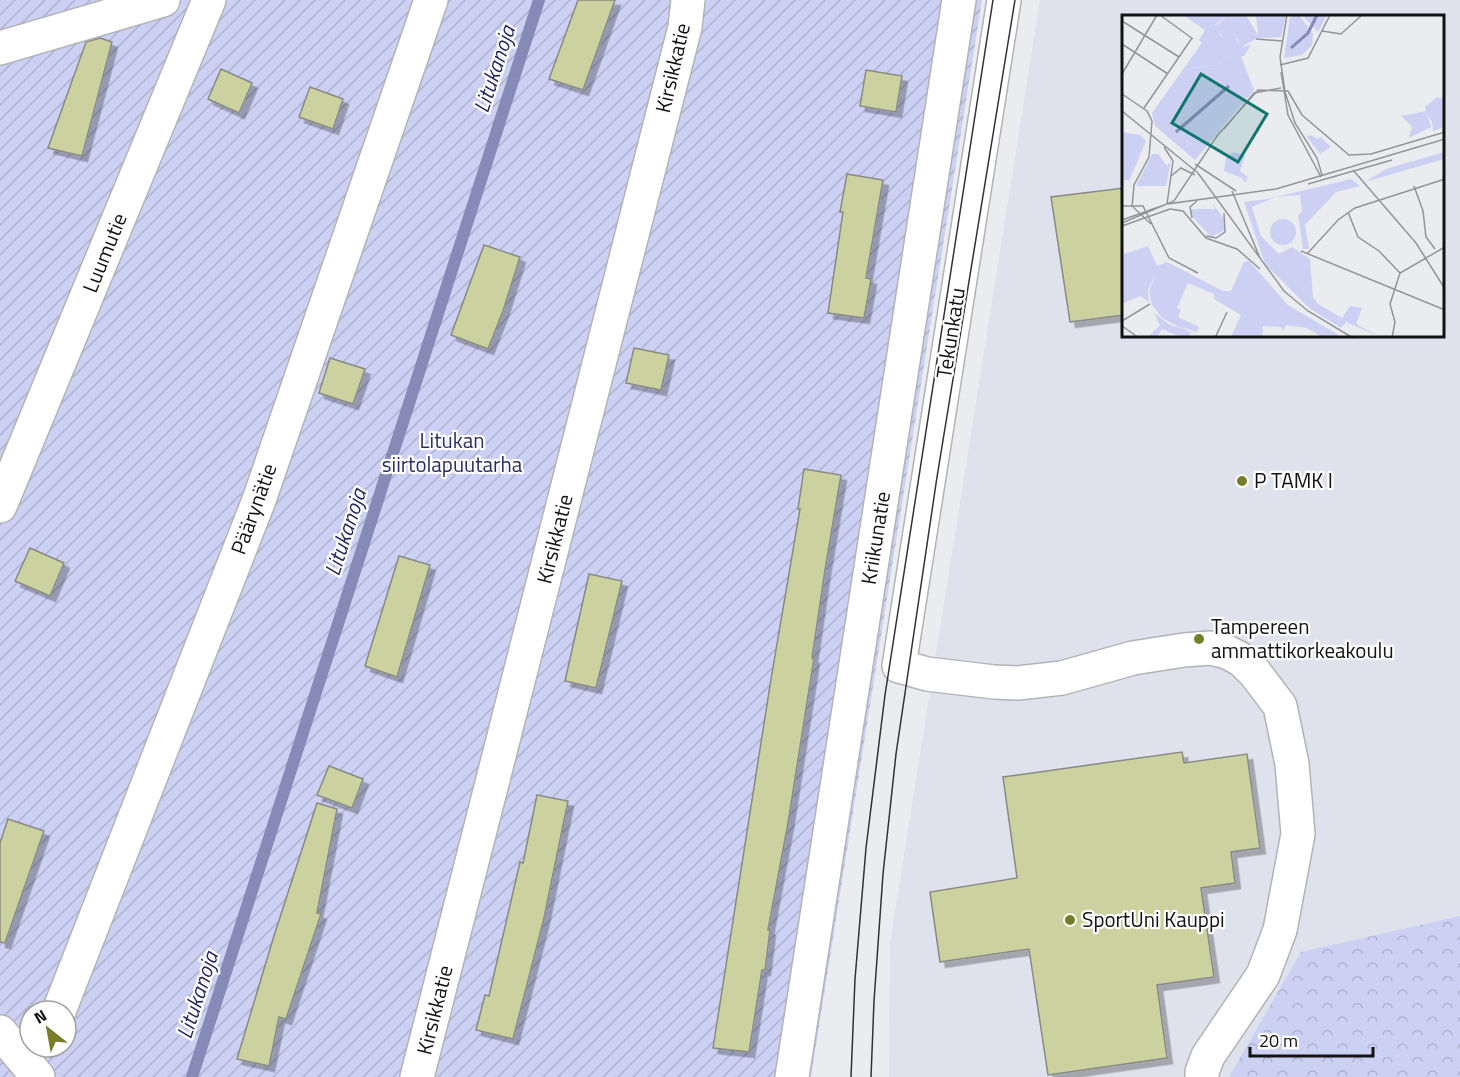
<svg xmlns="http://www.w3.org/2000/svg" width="1460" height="1077" font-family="'Titillium Web',sans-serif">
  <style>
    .built { fill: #dfe1ec; fill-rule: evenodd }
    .forest { fill: url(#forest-crowns) }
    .garden { fill: url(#garden-furrows); fill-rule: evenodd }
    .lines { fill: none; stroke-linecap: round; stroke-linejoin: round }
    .stream { stroke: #868ab7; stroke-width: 12 }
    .building { fill: #cbd19f; stroke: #898985; stroke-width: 1.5; filter: url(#shadow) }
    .minor-casing { stroke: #b2b3b7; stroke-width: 36 }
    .minor { stroke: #fff; stroke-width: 33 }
    .tram { stroke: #323234; stroke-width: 1.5 }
    .poi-dot { fill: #777d28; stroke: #fff; stroke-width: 2 }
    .labels { text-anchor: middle; stroke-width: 4.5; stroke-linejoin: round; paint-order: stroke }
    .street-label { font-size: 21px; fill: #121214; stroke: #fff }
    .park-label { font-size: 21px; fill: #2d2d65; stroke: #fff }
    .poi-label { font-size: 21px; fill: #121214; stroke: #fff; text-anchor: start }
    .water-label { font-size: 22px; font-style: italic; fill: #292860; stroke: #fff }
    .inset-river { fill: none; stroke: #868ab7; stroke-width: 3 }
    .inset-road { fill: none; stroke: #949598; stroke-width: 1.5 }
    .view { fill: #0f766e; fill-opacity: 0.15; stroke: #0f766e; stroke-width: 3 }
    .inset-edge { fill: none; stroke: #121214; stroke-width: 3 }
  </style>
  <defs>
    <pattern id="forest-crowns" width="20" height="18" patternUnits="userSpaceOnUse" patternTransform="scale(1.5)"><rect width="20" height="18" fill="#ccd1f3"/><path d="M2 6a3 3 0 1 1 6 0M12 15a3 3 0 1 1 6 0" fill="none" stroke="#aeb2cf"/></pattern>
    <pattern id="garden-furrows" width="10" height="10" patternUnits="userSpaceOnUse" patternTransform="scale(1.5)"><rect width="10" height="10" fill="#ccd1f3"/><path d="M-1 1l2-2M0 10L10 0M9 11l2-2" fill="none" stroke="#aeb2cf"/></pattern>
    <filter id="shadow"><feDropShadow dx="5.5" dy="5.5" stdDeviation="0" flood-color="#0004"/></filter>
  </defs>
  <rect width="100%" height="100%" fill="#ebecf0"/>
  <path class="built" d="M1040 0H1460V1077H889L890 943ZM1124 16H1444V336H1124Z"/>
  <polygon class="forest" points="1460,916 1460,1077 1229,1077 1301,952"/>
  <path class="garden" d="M0 0H982L811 1077H0ZM30 1011H66V1047H30Z"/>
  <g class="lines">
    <polyline class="stream" points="192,1077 539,0"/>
  </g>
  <g class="building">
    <polygon points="578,0 615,0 583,90 549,79"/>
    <polygon points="100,38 112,42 82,156 48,148 86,42"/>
    <polygon points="221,69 252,83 239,113 208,99"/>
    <polygon points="866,70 902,76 896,112 860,106"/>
    <polygon points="310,87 343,99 333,129 299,117"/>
    <polygon points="847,174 883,180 866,278 871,279 864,318 828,313 843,212 840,212"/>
    <polygon points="1124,188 1124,315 1070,322 1051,197"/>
    <polygon points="484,245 520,257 503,311 488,349 451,335"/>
    <polygon points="634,348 669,355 661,390 626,383"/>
    <polygon points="330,358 365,369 353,404 319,393"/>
    <polygon points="804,469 841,475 825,570 812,658 814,658 788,823 768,930 770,930 765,970 762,970 749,1052 713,1048 771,679 800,509 798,509"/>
    <polygon points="30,548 64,563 50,596 15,581"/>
    <polygon points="399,556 430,565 397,677 365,666"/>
    <polygon points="589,574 622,581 596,688 565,681"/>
    <polygon points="1182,752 1184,763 1247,754 1260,848 1231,852 1235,883 1201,888 1214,977 1157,985 1167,1058 1048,1075 1029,949 940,962 930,892 1017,878 1003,777"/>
    <polygon points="329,766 363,779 352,808 317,795"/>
    <polygon points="537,795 568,801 544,918 513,1039 476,1030 485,995 489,996 520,862 523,863"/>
    <polygon points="317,803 337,809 317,913 321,914 286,1019 279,1017 269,1066 237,1059 273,939"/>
    <polygon points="8,819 44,831 5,943 0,942 0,843"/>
  </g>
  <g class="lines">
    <g class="minor-casing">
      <g id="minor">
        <polyline points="1004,0 899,666 927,674 994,682 1018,683 1062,678 1133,658 1184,650 1210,648 1227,652 1242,660 1255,673 1280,706 1292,764 1298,834 1280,930 1263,975 1208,1056 1202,1072 1202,1077"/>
        <polyline points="0,48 163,0"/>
        <polyline points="0,506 209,0"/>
        <polyline points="59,1011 259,500 431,0"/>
        <polyline points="0,1032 38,1077"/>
        <polyline points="417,1077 685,27 688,0"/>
        <polyline points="792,1077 959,0"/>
      </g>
    </g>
    <use href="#minor" class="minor"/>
    <g class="tram">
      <polyline points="851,1077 855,979 866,848 885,695 993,0"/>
      <polyline points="871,1077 874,1001 883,874 896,754 937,477 1015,0"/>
    </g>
  </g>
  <g class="poi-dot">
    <circle cx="1242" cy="481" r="6"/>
    <circle cx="1199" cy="639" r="6"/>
    <circle cx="1070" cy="920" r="6"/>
  </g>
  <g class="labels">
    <g class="street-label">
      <text transform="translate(673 68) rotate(-77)" y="7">Kirsikkatie</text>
      <text transform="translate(105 253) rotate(-68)" y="7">Luumutie</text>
      <text transform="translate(951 333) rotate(-81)" y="7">Tekunkatu</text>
      <text transform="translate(254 509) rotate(-70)" y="7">Päärynätie</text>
      <text transform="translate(876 538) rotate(-81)" y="7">Kriikunatie</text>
      <text transform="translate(555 539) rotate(-76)" y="7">Kirsikkatie</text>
      <text transform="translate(435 1010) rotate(-76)" y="7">Kirsikkatie</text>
    </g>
    <g class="park-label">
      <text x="452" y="448">Litukan<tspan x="452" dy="24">siirtolapuutarha</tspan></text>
    </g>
    <g class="poi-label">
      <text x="1254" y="488">P TAMK I</text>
      <text x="1211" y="634">Tampereen<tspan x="1211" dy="24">ammattikorkeakoulu</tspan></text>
      <text x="1082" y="927">SportUni Kauppi</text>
    </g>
    <g class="water-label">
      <text transform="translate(494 69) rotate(-72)" y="8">Litukanoja</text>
      <text transform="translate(345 532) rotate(-72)" y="8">Litukanoja</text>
      <text transform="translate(197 995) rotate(-72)" y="8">Litukanoja</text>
    </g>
  </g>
  <g transform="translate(1122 15)">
    <rect width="322" height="322" fill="#ebecf0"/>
    <path d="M107 0H124L136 20 134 0H171L164 1 159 22 136 23 119 32 115 23 103 24 93 11ZM315 82 322 84V112L311 116 310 107 305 99 309 112 287 123 290 111 279 101 304 96 303 92ZM188 120 196 124 199 122 209 132 198 139 185 122ZM322 137V144L243 167 264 154ZM229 164 238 171 214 177 183 210 187 234H181L176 200 180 196 178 180 154 182ZM152 183 130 192 139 221 157 239 170 232 188 244 191 282 196 289 220 303 228 291 240 293 234 309 258 322 224 307 219 313 187 293 143 249 122 187ZM90 188 103 205V215L89 222 68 199 69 194H93ZM148 217a13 13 0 1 1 26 0a13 13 0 1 1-26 0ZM26 231 35 251 45 247 101 276H109L122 247 127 246 166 290 220 322H200L185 313 164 310 161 316 159 312 141 311 140 322H109L119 300 92 284V279L66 268 55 293 59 295 56 302 77 312 75 317 55 311 40 303 30 290 27 276 34 258 26 275 27 287 18 281 0 289V240ZM32 298 48 310 60 313 77 321 69 318 67 322H59L40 314 35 322H26L38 310Z" fill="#ccd1f3"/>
    <path d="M61 0H107L93 9 99 21 113 22 119 32 129 30 122 41 104 42 96 50 69 53 57 60 80 28 77 25 83 15ZM177 0 191 19 190 30 180 40 162 43 168 2ZM180 0H205L196 17ZM112 137 123 141 118 156 126 162 123 168 120 163 102 156 104 142ZM30 139H36L45 151 49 145 44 171H14Z" fill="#ccd1f3"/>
    <path d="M118 39 132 75 73 145 33 111 30 98 57 60 69 53 96 50 104 42ZM0 117 18 120 24 126 7 166 0 164Z" fill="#ccd1f3"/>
    <path class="inset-river" d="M169 33 186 18 195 0M54 117 107 71"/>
    <path class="inset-road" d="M38 0 71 24M165 0 158 42 163 77 173 108 195 143 200 160M0 6 57 42M200 16 219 19 240 0M134 24 160 26M0 29 46 59M158 50 186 43 208 0M159 57 166 100 199 162M0 59 35 0M0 79 25 96 30 106 27 142 12 170 10 192M22 93 70 23M0 96 76 158 162 276 186 296 231 323M102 114 132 78 159 73M42 132 51 146 45 189 154 174 323 124M73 149 114 176M231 155 294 228 323 274M49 161 59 153 73 160M186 169 270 145M292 171 301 196 304 222 313 234M110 176 138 243M0 191H21L47 243 76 258 71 256M11 192 29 209M48 194 61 196 84 223 115 234 138 254M226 197 236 222 257 236 278 258M70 203 68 192 75 186M0 205 45 189M0 208 52 186 95 121 136 75 166 76 180 100 227 140 249 139 323 117M0 211 48 194M84 221 94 223 103 217 102 198M179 236 323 295M185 239 216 205 233 193 323 164M0 306 28 289M0 311 17 323M93 323 105 297M270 323 273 307 268 289 278 258 323 232"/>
    <path class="view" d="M79 59 145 99 116 147 50 108Z"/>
    <rect width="322" height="322" class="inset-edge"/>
  </g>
  <g transform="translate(48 1029) rotate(329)"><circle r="28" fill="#ffffff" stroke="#a0a0a1" stroke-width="1.5"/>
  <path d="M0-4.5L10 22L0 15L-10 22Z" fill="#777d28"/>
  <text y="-9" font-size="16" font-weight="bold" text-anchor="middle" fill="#121214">N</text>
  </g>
  <path d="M1250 1047v9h123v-9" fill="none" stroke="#121214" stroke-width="3"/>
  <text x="1259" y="1047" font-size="18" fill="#121214" stroke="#ffffff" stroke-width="4.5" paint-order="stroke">20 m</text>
</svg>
